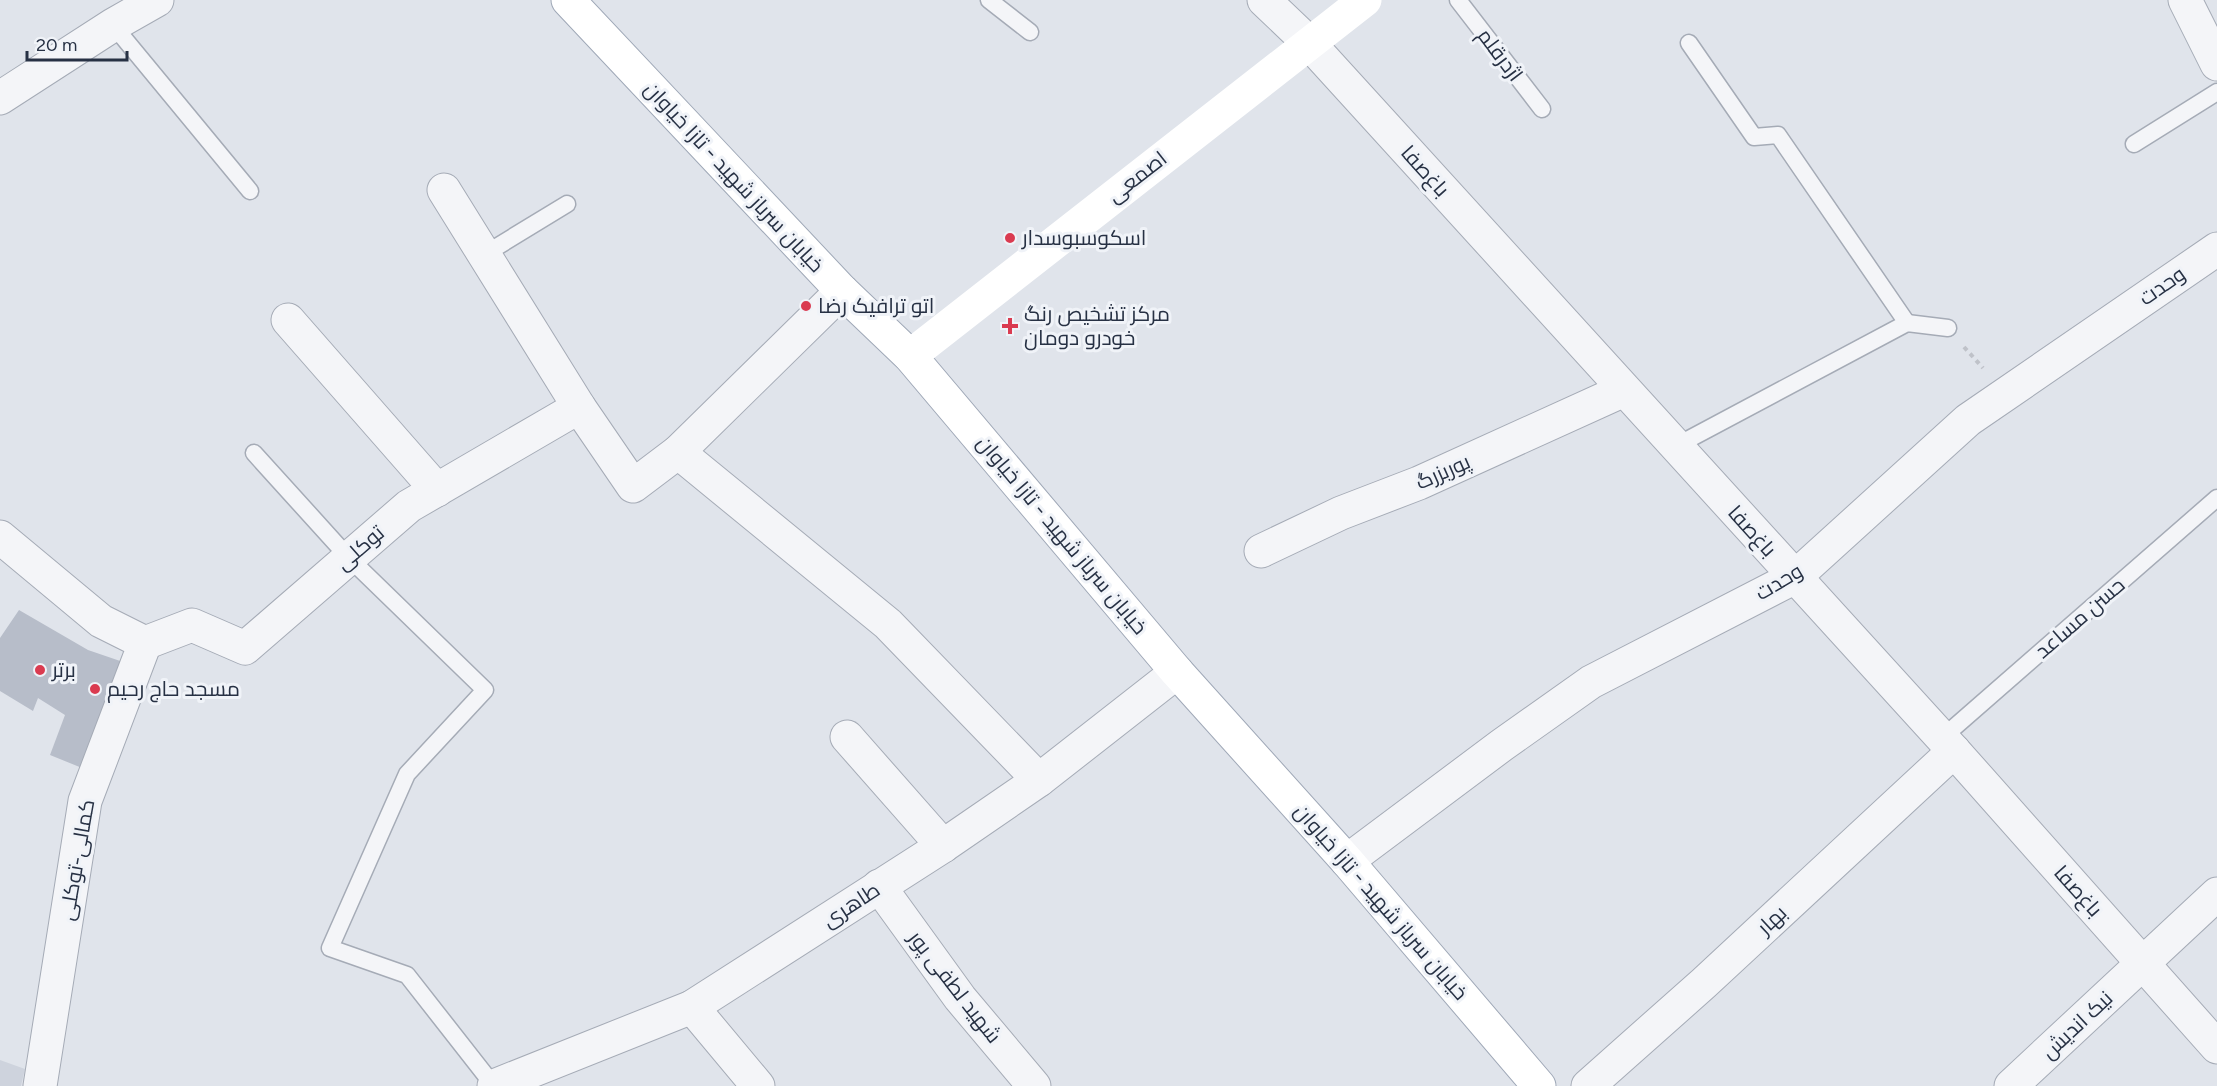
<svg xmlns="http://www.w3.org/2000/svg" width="2217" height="1086" font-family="Figtree,Cairo,sans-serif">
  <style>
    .built { fill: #ced3dd }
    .building { fill: #b7bdc9 }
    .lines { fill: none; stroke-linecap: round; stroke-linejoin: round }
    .service-casing { stroke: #a5abb6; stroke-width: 19 }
    .minor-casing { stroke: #a5abb6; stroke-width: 35 }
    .tertiary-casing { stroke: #a5abb6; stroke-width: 35 }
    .primary-casing { stroke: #9fa8b7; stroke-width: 35 }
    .path { stroke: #bfc2c9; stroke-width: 4; stroke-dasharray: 4.5 4.5; stroke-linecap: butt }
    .service { stroke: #f4f5f8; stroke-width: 16 }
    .minor { stroke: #f4f5f8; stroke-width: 33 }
    .tertiary { stroke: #f4f5f8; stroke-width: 33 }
    .secondary { stroke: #fff; stroke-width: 33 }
    .primary { stroke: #fff; stroke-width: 33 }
    .poi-dot { fill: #da3b50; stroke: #f0f3f8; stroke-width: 2 }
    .labels { text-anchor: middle; stroke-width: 6; stroke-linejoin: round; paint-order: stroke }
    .street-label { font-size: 21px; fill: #273144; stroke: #f0f3f8 }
    .poi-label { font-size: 21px; fill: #273144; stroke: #f0f3f8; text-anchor: start }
  </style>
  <rect width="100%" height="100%" fill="#e0e4eb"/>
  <polygon class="built" points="0,1060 25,1069 21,1086 0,1086"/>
  <polygon class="building" points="19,610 88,650 126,663 87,770 50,755 65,715 38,698 33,711 0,691 0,638"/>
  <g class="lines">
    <g class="service-casing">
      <g id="service">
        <polyline points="989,0 1030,32"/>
        <polyline points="1458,0 1542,109"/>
        <polyline points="113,25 250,191"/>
        <polyline points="1689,43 1754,137 1778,135 1907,323"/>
        <polyline points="2134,144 2217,92"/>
        <polyline points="485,254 567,204"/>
        <polyline points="1676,446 1907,323 1948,328"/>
        <polyline points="254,453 349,558 485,690 407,774 330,948 407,975 494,1086"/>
        <polyline points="1942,738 2217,498"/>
      </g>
    </g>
    <g class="minor-casing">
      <g id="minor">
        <polyline points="1264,0 1309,43 1954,751 2217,1047"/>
        <polyline points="2185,0 2217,64"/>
        <polyline points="0,98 113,25 157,0"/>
        <polyline points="444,190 579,407 633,486 678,452 842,291"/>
        <polyline points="288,320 437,490"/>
        <polyline points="678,452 888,624 1039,780"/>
        <polyline points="0,537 101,621 145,643 85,801 40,1086"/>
        <polyline points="1261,551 1341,513 1419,483 1624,390"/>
        <polyline points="145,643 192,625 245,648 409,506 579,407"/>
        <polyline points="847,737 943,846"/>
        <polyline points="879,886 960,998 1034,1086"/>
        <polyline points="692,1007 758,1086"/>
        <polyline points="1588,1086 1704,983 1954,751"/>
        <polyline points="2011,1086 2217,894"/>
      </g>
    </g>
    <g class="tertiary-casing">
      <g id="tertiary">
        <polyline points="1347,861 1502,745 1591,682 1795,577 1968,420 2217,249"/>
        <polyline points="494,1086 692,1007 943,846 1039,780 1177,672"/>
      </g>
    </g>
    <g class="primary-casing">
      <polyline id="primary" points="568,0 842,291 910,356 1177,672 1347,861 1539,1086"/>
    </g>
    <polyline class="path" points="1964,347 1983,368"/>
    <use href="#service" class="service"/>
    <use href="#minor" class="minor"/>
    <use href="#tertiary" class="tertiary"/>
    <polyline class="secondary" points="910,356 1365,0"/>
    <use href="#primary" class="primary"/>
  </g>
  <g class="poi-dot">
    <circle cx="1010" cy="238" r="6"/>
    <circle cx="806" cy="306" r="6"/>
    <path d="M1007 317h6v6h6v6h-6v6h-6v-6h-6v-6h6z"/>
    <circle cx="40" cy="670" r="6"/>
    <circle cx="95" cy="689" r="6"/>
  </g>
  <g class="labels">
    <g class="street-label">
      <text transform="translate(1500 55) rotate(53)" y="7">اژدرقلم</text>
      <text transform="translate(1425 171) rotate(48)" y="7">باغ‌صفا</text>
      <text transform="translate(734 177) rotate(47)" y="7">خیابان سرباز شهید - تازا خیاوان</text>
      <text transform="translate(1137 177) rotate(-38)" y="7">اصمعی</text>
      <text transform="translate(2162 286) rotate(-35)" y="7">وحدت</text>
      <text transform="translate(1443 472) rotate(-24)" y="7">پوربزرگ</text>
      <text transform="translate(1752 531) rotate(48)" y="7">باغ‌صفا</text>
      <text transform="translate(1062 535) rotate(50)" y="7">خیابان سرباز شهید - تازا خیاوان</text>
      <text transform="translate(360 548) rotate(-41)" y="7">توکلی</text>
      <text transform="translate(1779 582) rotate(-31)" y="7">وحدت</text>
      <text transform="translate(2080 618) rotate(-41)" y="7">حسن مساعد</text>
      <text transform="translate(77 860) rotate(-80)" y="7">کمالی-توکلی</text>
      <text transform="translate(2078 891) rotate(48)" y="7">باغ‌صفا</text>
      <text transform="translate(1381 902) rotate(49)" y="7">خیابان سرباز شهید - تازا خیاوان</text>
      <text transform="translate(851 905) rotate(-33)" y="7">طاهری</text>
      <text transform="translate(1772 920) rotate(-43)" y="7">بهار</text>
      <text transform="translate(955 987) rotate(52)" y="7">شهید لطفی پور</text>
      <text transform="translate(2077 1025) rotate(-43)" y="7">نیک اندیش</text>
    </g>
    <g class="poi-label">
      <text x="1022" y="245">اسکوسبوسدار</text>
      <text x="818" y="313">اتو ترافیک رضا</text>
      <text x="1024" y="321">مرکز تشخیص رنگ<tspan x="1024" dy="24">خودرو دومان</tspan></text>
      <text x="52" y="677">برتر</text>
      <text x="107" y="696">مسجد حاج رحیم</text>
    </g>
  </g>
  <path d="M27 51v9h100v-9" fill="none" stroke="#273144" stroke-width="3"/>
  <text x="36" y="51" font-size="18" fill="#273144" stroke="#f0f3f8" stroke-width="4.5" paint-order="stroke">20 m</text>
</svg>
